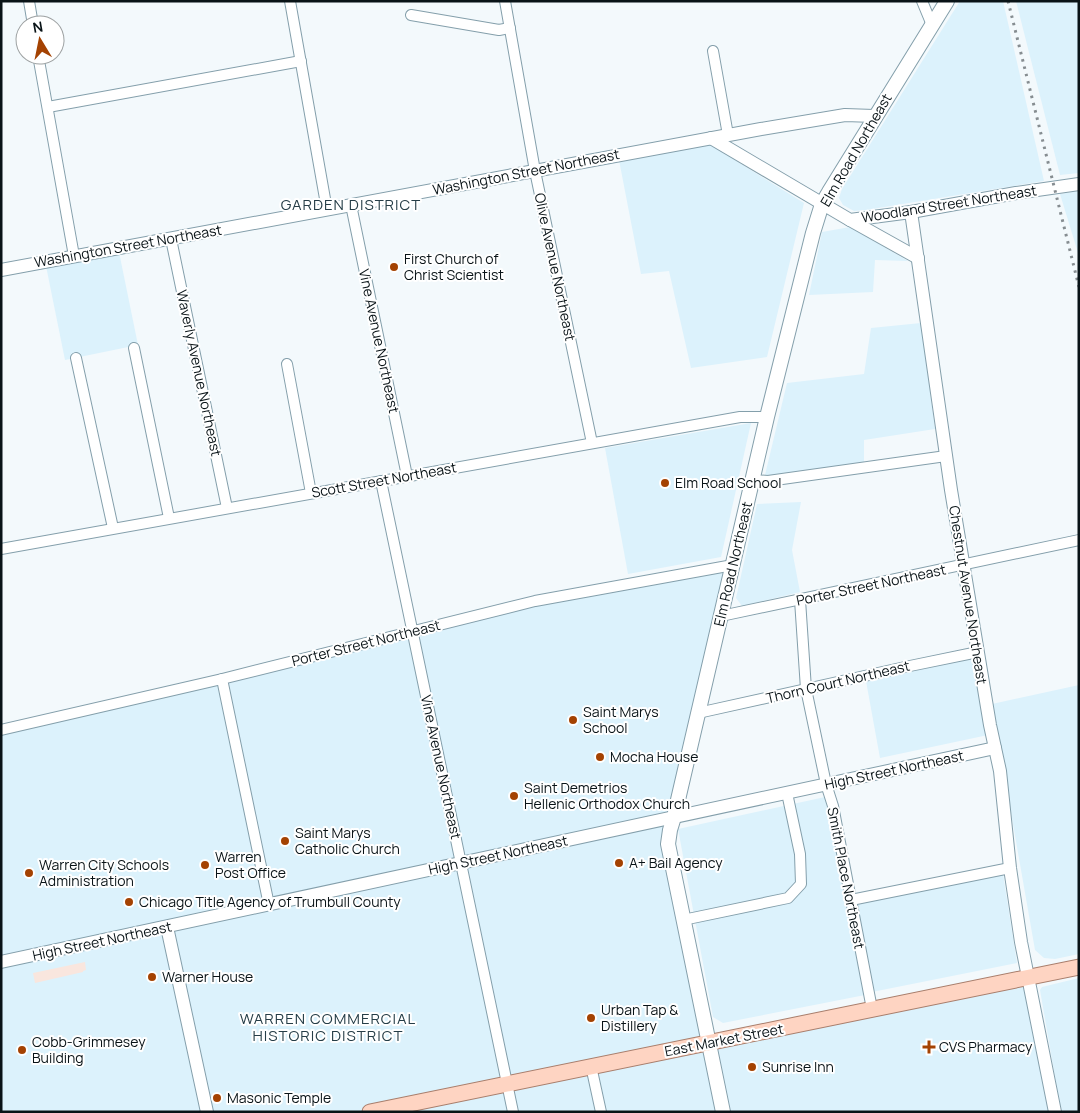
<svg xmlns="http://www.w3.org/2000/svg" width="1080" height="1113" font-family="Manrope,sans-serif">
  <style>
    .built { fill: #dcf2fc }
    .green { fill: #f9e6de }
    .lines { fill: none; stroke-linecap: round; stroke-linejoin: round }
    .minor-casing { stroke: #849fab; stroke-width: 12 }
    .tertiary-casing { stroke: #849fab; stroke-width: 14 }
    .secondary-casing { stroke: #849fab; stroke-width: 16 }
    .primary-casing { stroke: #a87e6c; stroke-width: 17 }
    .minor { stroke: #fff; stroke-width: 10 }
    .tertiary { stroke: #fff; stroke-width: 12 }
    .secondary { stroke: #fff; stroke-width: 14 }
    .primary { stroke: #fed4c2; stroke-width: 15 }
    .rail { stroke: #868d91; stroke-width: 3; stroke-dasharray: 2.5 5; stroke-linecap: butt }
    .poi-dot { fill: #a44202; stroke: #fff; stroke-width: 2 }
    .labels { text-anchor: middle; stroke-width: 4; stroke-linejoin: round; paint-order: stroke }
    .street-label { font-size: 14px; fill: #091317; stroke: #fff }
    .poi-label { font-size: 14px; fill: #091317; stroke: #fff; text-anchor: start }
    .neighbourhood-label { font-size: 15px; letter-spacing: 1px; fill: #253d47; stroke: #fff }
  </style>
  <rect width="100%" height="100%" fill="#f3f9fc"/>
  <g class="built">
    <polygon points="960,1 1003,1 1044,181 866,210 854,211 843,205 839,198 842,189"/>
    <polygon points="1016,1 1079,1 1079,173 1060,175"/>
    <polygon points="709,144 804,203 767,357 691,368 669,271 641,274 619,160"/>
    <polygon points="1079,191 1079,256 1060,194"/>
    <polygon points="850,227 908,261 875,260 873,292 809,295 822,232"/>
    <polygon points="119,252 138,345 65,360 46,266"/>
    <polygon points="921,323 935,429 864,440 864,464 774,477 765,475 787,383 864,374 871,328"/>
    <polygon points="751,423 721,557 628,574 605,448"/>
    <polygon points="801,502 792,550 800,592 742,606 736,598 757,504"/>
    <polygon points="733,565 670,830 709,1042 1029,976 1055,1112 1,1112 1,730 535,601"/>
    <polygon points="974,658 988,735 880,758 866,681"/>
    <polygon points="1079,685 1079,954 1055,959 1044,958 1035,950 992,704"/>
    <polygon points="825,797 865,995 723,1023 713,1017 678,829"/>
    <polygon points="1003,874 1017,963 872,992 856,903"/>
    <polygon points="1079,978 1079,1112 1061,1112 1040,990 1042,987"/>
  </g>
  <polygon class="green" points="85,962 86,970 83,971 83,972 35,983 33,973"/>
  <g class="lines">
    <g class="minor-casing">
      <g id="minor">
        <polyline points="29,1 33,25"/>
        <polyline points="290,1 327,210"/>
        <polyline points="505,1 535,171 592,443"/>
        <polyline points="922,1 932,25"/>
        <polyline points="411,15 499,30 510,28"/>
        <polyline points="713,51 728,135"/>
        <polyline points="38,55 74,256"/>
        <polyline points="48,107 301,61"/>
        <polyline points="351,205 407,476"/>
        <polyline points="171,239 227,508"/>
        <polyline points="134,348 169,518"/>
        <polyline points="76,358 113,528"/>
        <polyline points="287,364 311,493"/>
        <polyline points="753,480 768,481 946,456"/>
        <polyline points="381,481 513,1112"/>
        <polyline points="1,549 740,417 767,417"/>
        <polyline points="800,600 806,689 826,784 833,806 872,1009"/>
        <polyline points="721,616 1079,540"/>
        <polyline points="222,679 269,905"/>
        <polyline points="698,713 905,667 978,652"/>
        <polyline points="1,730 222,679 535,601 733,565"/>
        <polyline points="851,900 1010,868"/>
        <polyline points="683,920 788,898 801,884 800,854 787,793"/>
        <polyline points="591,1066 601,1112"/>
      </g>
    </g>
    <g class="tertiary-casing">
      <g id="tertiary">
        <polyline points="711,138 850,220 911,212 1016,193 1079,184"/>
        <polyline points="911,212 951,490 990,725 1000,771 1010,868 1021,942 1055,1112"/>
        <polyline points="850,220 918,258"/>
        <polyline points="1,270 761,129 845,115 874,116"/>
        <polyline points="167,927 207,1112"/>
        <polyline points="1,962 995,748"/>
      </g>
    </g>
    <g class="secondary-casing">
      <polyline id="secondary" points="723,1112 668,844 670,830 674,817 767,417 813,233 822,204 829,192 947,1"/>
    </g>
    <g class="primary-casing">
      <polyline id="primary" points="370,1112 1079,967"/>
    </g>
    <use href="#minor" class="minor"/>
    <use href="#tertiary" class="tertiary"/>
    <use href="#secondary" class="secondary"/>
    <use href="#primary" class="primary"/>
    <polyline class="rail" points="1008,1 1079,287"/>
  </g>
  <g class="poi-dot">
    <circle cx="394" cy="267" r="5"/>
    <circle cx="665" cy="483" r="5"/>
    <circle cx="573" cy="720" r="5"/>
    <circle cx="600" cy="757" r="5"/>
    <circle cx="514" cy="796" r="5"/>
    <circle cx="285" cy="841" r="5"/>
    <circle cx="619" cy="863" r="5"/>
    <circle cx="205" cy="865" r="5"/>
    <circle cx="29" cy="873" r="5"/>
    <circle cx="129" cy="902" r="5"/>
    <circle cx="152" cy="977" r="5"/>
    <circle cx="591" cy="1018" r="5"/>
    <path d="M926.5 1039.5h5v5h5v5h-5v5h-5v-5h-5v-5h5z"/>
    <circle cx="22" cy="1050" r="5"/>
    <circle cx="752" cy="1067" r="5"/>
    <circle cx="217" cy="1098" r="5"/>
  </g>
  <g class="labels">
    <g class="street-label">
      <text transform="translate(856 150) rotate(-60)" y="5">Elm Road Northeast</text>
      <text transform="translate(526 172) rotate(-11)" y="5">Washington Street Northeast</text>
      <text transform="translate(949 204) rotate(-9)" y="5">Woodland Street Northeast</text>
      <text transform="translate(128 246) rotate(-10)" y="5">Washington Street Northeast</text>
      <text transform="translate(555 267) rotate(78)" y="5">Olive Avenue Northeast</text>
      <text transform="translate(379 341) rotate(78)" y="5">Vine Avenue Northeast</text>
      <text transform="translate(199 373) rotate(78)" y="5">Waverly Avenue Northeast</text>
      <text transform="translate(384 480) rotate(-10)" y="5">Scott Street Northeast</text>
      <text transform="translate(733 564) rotate(-77)" y="5">Elm Road Northeast</text>
      <text transform="translate(871 585) rotate(-12)" y="5">Porter Street Northeast</text>
      <text transform="translate(968 595) rotate(81)" y="5">Chestnut Avenue Northeast</text>
      <text transform="translate(366 643) rotate(-14)" y="5">Porter Street Northeast</text>
      <text transform="translate(838 682) rotate(-13)" y="5">Thorn Court Northeast</text>
      <text transform="translate(441 767) rotate(78)" y="5">Vine Avenue Northeast</text>
      <text transform="translate(894 770) rotate(-12)" y="5">High Street Northeast</text>
      <text transform="translate(498 855) rotate(-12)" y="5">High Street Northeast</text>
      <text transform="translate(846 878) rotate(79)" y="5">Smith Place Northeast</text>
      <text transform="translate(102 941) rotate(-12)" y="5">High Street Northeast</text>
      <text transform="translate(724 1040) rotate(-11)" y="5">East Market Street</text>
    </g>
    <g class="poi-label">
      <text x="404" y="264">First Church of<tspan x="404" dy="16">Christ Scientist</tspan></text>
      <text x="675" y="488">Elm Road School</text>
      <text x="583" y="717">Saint Marys<tspan x="583" dy="16">School</tspan></text>
      <text x="610" y="762">Mocha House</text>
      <text x="524" y="793">Saint Demetrios<tspan x="524" dy="16">Hellenic Orthodox Church</tspan></text>
      <text x="295" y="838">Saint Marys<tspan x="295" dy="16">Catholic Church</tspan></text>
      <text x="215" y="862">Warren<tspan x="215" dy="16">Post Office</tspan></text>
      <text x="629" y="868">A+ Bail Agency</text>
      <text x="39" y="870">Warren City Schools<tspan x="39" dy="16">Administration</tspan></text>
      <text x="139" y="907">Chicago Title Agency of Trumbull County</text>
      <text x="162" y="982">Warner House</text>
      <text x="601" y="1015">Urban Tap &amp;<tspan x="601" dy="16">Distillery</tspan></text>
      <text x="32" y="1047">Cobb-Grimmesey<tspan x="32" dy="16">Building</tspan></text>
      <text x="939" y="1052">CVS Pharmacy</text>
      <text x="762" y="1072">Sunrise Inn</text>
      <text x="227" y="1103">Masonic Temple</text>
    </g>
    <g class="neighbourhood-label">
      <text x="351" y="210">GARDEN DISTRICT</text>
      <text x="328" y="1024">WARREN COMMERCIAL<tspan x="328" dy="17">HISTORIC DISTRICT</tspan></text>
    </g>
  </g>
  <rect width="1080" height="1113" fill="none" stroke="#091317" stroke-width="5"/>
  <g transform="translate(40 40) rotate(350)"><circle r="24" fill="#ffffff" stroke="#9da1a2"/>
  <path d="M0-4L9 19L0 12L-9 19Z" fill="#a44202"/>
  <text y="-8" font-size="14" font-weight="bold" text-anchor="middle" fill="#091317">N</text>
  </g>
</svg>
